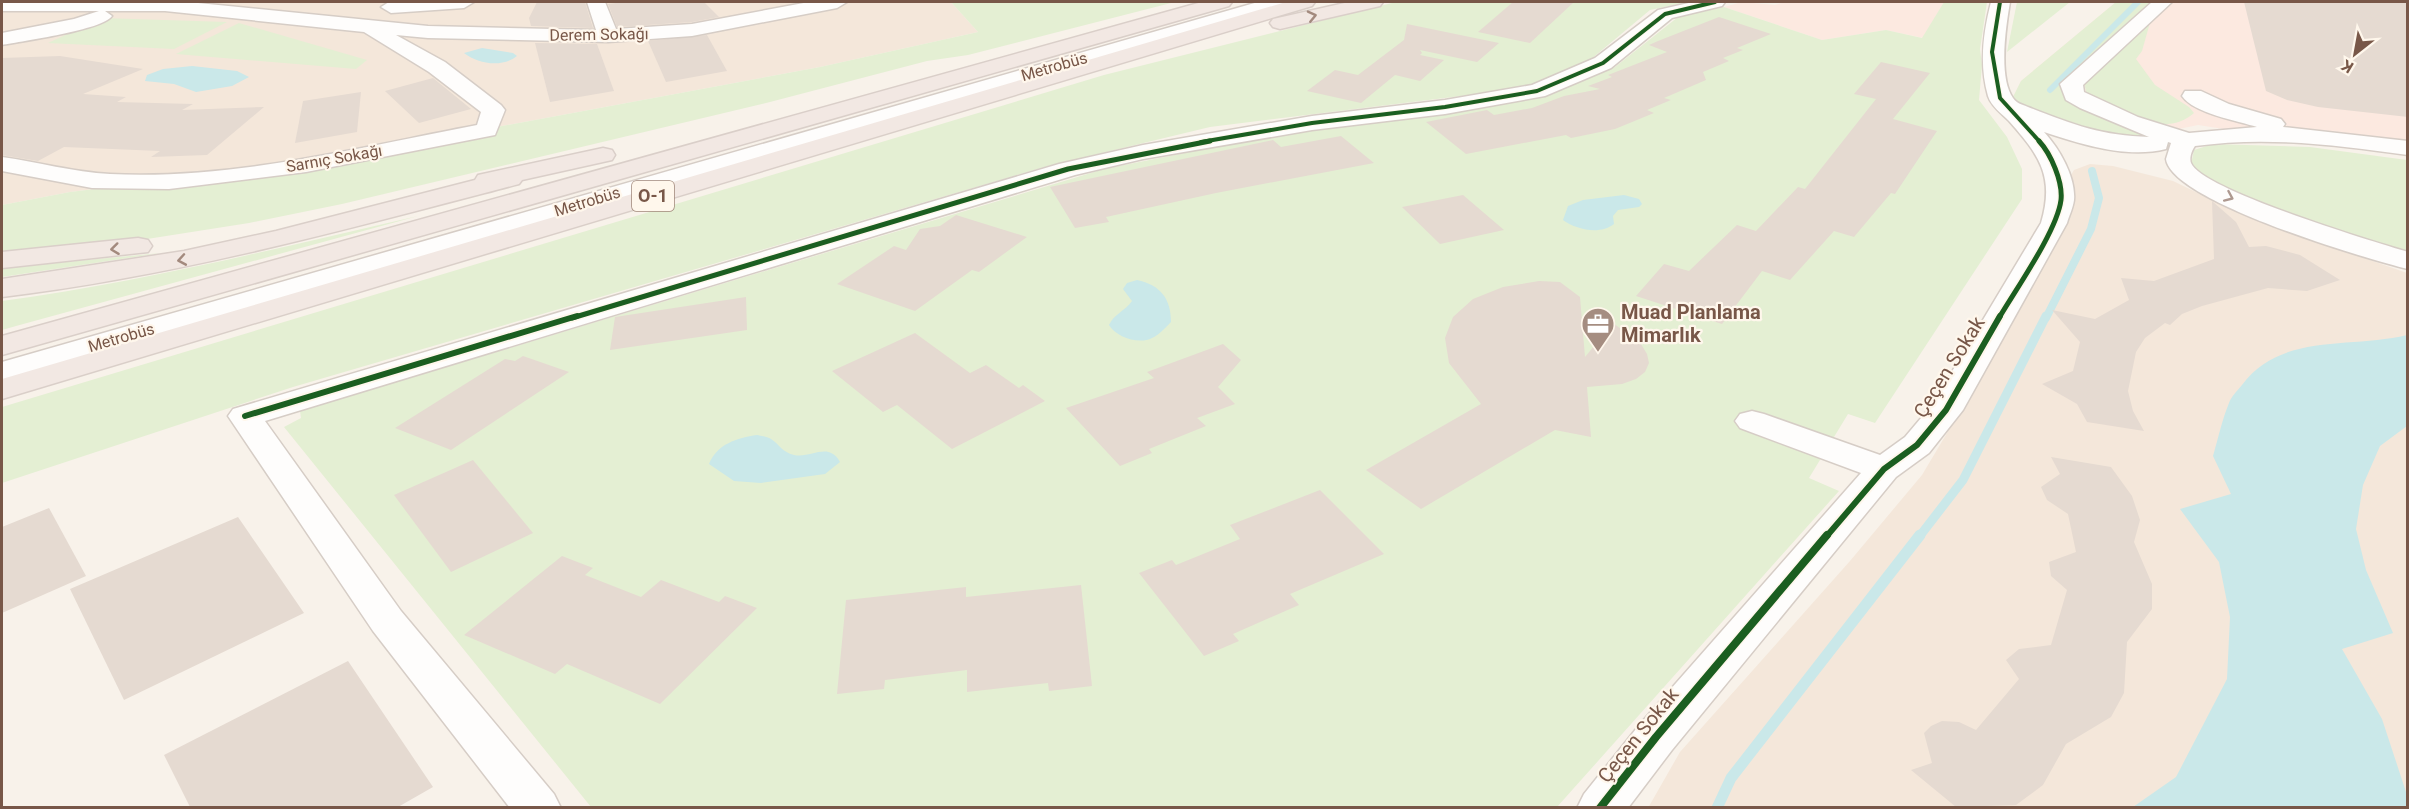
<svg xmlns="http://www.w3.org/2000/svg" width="2409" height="809" font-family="Roboto,sans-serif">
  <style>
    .residential { fill: #f4e7da }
    .commercial { fill: #fce9e0 }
    .green { fill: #e4efd3 }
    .water { fill: #cae8e9 }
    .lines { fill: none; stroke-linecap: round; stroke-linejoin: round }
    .stream-far3 { stroke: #cae8e9; stroke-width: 6 }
    .stream-far2 { stroke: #cae8e9; stroke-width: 8 }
    .stream-far1 { stroke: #cae8e9; stroke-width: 9 }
    .stream { stroke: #cae8e9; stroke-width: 11 }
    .building { fill: #e5dad1 }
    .minor-casing { stroke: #d6cdc6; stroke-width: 3 }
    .highway-casing { stroke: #dacfc9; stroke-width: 3 }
    .minor { fill: #fefdfc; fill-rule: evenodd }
    .highway { fill: #f2e8e3; fill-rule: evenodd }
    .cycleway-far3-casing { stroke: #fff7ec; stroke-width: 6 }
    .cycleway-far2-casing { stroke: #fff7ec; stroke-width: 8 }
    .cycleway-far1-casing { stroke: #fff7ec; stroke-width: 10 }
    .cycleway-casing { stroke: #fff7ec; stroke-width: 11 }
    .cycleway-far3 { stroke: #1b5e20; stroke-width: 4 }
    .cycleway-far2 { stroke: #1b5e20; stroke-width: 5 }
    .cycleway-far1 { stroke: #1b5e20; stroke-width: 6 }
    .cycleway { stroke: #1b5e20; stroke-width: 8 }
    .oneway { stroke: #a38a7e }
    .oneway2 { stroke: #ae9990 }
    .labels { text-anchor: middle; stroke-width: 4.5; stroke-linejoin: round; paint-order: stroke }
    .far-street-label { font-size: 16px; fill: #785748; stroke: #fff7ec }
    .shield { fill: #fff7ec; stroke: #a08779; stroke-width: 1.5 }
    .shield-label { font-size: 18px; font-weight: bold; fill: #785748 }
    .poi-label { font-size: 20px; font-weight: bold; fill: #785748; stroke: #fff7ec; text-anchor: start }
    .street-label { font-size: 20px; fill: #785748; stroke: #fff7ec }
  </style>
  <rect width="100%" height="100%" fill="#f8f2ea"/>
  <g class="residential">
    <polygon points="2,2 951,2 978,32 820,67 298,164 70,192 2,205"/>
    <polygon points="2090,164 2113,166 2173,181 2250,218 2407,273 2407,807 1648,808 1680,752 1850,561 1922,475 2006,334 2060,235 2070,177 2074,170"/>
  </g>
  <g class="commercial">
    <polygon points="1742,2 1775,5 1785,2 1944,2 1923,38 1886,30 1822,40 1724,7"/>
    <polygon points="2116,2 2407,2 2407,145 2325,131 2230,130 2198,125 2140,137 2013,97 2021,81"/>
  </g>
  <g class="green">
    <polygon points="951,2 1175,2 968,55 927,61 770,102 342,204 249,223 128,242 2,252 2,205 70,192 298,164 820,67 978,32"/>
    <polygon points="1396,2 1688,2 1650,10 1590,60 1526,88 1210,127 1048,166 293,387 2,483 2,407 1104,75"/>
    <polygon points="1944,2 1987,2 1980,49 1982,65 1979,100 2007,137 2022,169 2022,199 1875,423 1848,414 1809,478 1839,491 1557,807 591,807 284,427 301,418 300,411 1104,169 1316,127 1547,96 1615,67 1678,17 1724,7 1822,40 1886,30 1922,38"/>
    <polygon points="2017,2 2070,2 2007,52"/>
    <path d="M2116 2H2152L2060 87C2075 114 2116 122 2143 133L2140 137C2100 137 2041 127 2013 97L2021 81Z"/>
    <polygon points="102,18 227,22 174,49 48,43"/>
    <path d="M2151 19 2142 51 2136 59 2155 85 2189 107 2194 113C2163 141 2117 109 2087 95L2084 83Z"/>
    <polygon points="239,23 367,60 356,69 176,54"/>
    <path d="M2213 144 2310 147 2407 160V254C2352 235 2228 204 2191 164L2194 150Z"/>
    <path d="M418 216 16 326 2 330V301C142 282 279 248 418 216Z"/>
    <polygon points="161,253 2,277 2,268"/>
  </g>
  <g class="water">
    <path d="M482 48 513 53 517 56C502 68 478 64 464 53Z"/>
    <polygon points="192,66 237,71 249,77 232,86 196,92 174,84 145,81 147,75 163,69"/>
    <path d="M1624 195 1639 199 1642 204 1639 207 1618 210 1613 216 1614 224C1600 235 1577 230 1563 220L1568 206 1583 200Z"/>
    <path d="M1137 280C1160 285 1171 298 1171 322 1166 327 1159 335 1152 338 1139 345 1116 337 1109 325 1114 314 1125 311 1132 301L1123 289 1127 283Z"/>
    <path d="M2407 335V426L2380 446 2363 485 2356 529 2366 570 2393 633 2342 649 2382 719 2407 795V807H2133L2176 777 2227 679 2230 617 2219 562 2180 509 2231 494 2213 456C2218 439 2222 420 2229 403 2231 397 2237 391 2242 385 2281 332 2351 349 2407 335Z"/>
    <path d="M757 435C761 436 768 437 771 439 780 445 782 452 794 455 811 459 828 441 840 462L825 474 761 483 734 481 709 464C717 444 737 438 757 435Z"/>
  </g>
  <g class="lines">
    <polyline class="stream-far3" points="2050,90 2138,2"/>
    <polyline class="stream-far2" points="2046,318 2091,229 2099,198 2092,171"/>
    <polyline class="stream-far1" points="1919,537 1963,480 2046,316"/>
    <polyline class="stream" points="1717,808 1731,778 1920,535"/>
  </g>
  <g class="building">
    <polygon points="537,2 585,2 593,28 531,26 529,18"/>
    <polygon points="623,2 704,2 719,17 692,22 617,27 608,4"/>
    <polygon points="1513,2 1574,2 1530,43 1478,32"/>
    <polygon points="2244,2 2408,2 2408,117 2318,107 2287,100 2266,91"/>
    <polygon points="1719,17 1771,34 1737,48 1743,50 1723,58 1729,61 1703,72 1706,80 1664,98 1671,100 1647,110 1654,113 1615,129 1571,138 1566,135 1466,154 1426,122 1487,110 1494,115 1532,108 1564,96 1600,89 1588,86 1612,77 1608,75 1667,52 1649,45 1658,41"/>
    <polygon points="1407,24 1499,43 1477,62 1420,50 1422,53 1420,55 1444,60 1420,81 1395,75 1361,103 1307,91 1335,70 1358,75 1404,40"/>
    <polygon points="707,35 727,71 666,82 648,41"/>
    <polygon points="535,43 597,44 614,91 550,102"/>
    <polygon points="60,56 143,69 83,94 126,97 117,102 193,104 182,110 264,107 207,155 151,157 160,151 64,147 38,161 2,155 2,58"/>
    <polygon points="1881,62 1930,73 1893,119 1937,131 1895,194 1891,193 1854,237 1834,231 1790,280 1762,271 1722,324 1636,296 1664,264 1689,271 1737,225 1756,231 1798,187 1805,189 1876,99 1854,94"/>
    <polygon points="433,78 471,109 419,123 385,91"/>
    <polygon points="361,92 357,132 295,143 303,101"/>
    <polygon points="1341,136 1374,163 1216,193 1106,217 1109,222 1075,228 1050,187 1273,140 1281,147"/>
    <polygon points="1463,195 1504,230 1440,244 1402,207"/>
    <polygon points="2212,201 2236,222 2249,247 2266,246 2300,255 2340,280 2307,291 2268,288 2202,306 2182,314 2170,325 2165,323 2145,338 2136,352 2128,391 2133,411 2144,431 2087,422 2077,404 2042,384 2073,371 2080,342 2052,310 2095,319 2129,300 2121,278 2154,281 2214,259"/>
    <polygon points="956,215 1027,237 979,272 972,270 915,311 837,284 894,246 906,250 920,229 940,226"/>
    <polygon points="1539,281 1560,282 1580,297 1585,357 1613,323 1641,344 1647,354 1649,363 1645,372 1636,379 1622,384 1587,387 1591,437 1555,430 1421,509 1366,470 1481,404 1449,363 1445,338 1453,317 1473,299 1503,287"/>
    <polygon points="746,297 747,330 610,350 615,317"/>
    <polygon points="915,333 970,373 986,365 1019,388 1023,385 1045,401 952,449 897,405 883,412 832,371"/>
    <polygon points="1223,344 1241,360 1218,387 1235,404 1197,418 1206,426 1149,449 1152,453 1120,466 1066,408 1154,378 1147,372"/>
    <polygon points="523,356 569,372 451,450 395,428 505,359 515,361"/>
    <polygon points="2051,457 2111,467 2132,496 2140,520 2134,542 2152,584 2152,609 2127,642 2124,693 2111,717 2066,744 2043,785 2016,805 1956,807 1911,770 1932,763 1924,733 1931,726 1942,721 1959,722 1976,730 2019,679 2006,660 2019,649 2051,645 2067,590 2051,576 2049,562 2076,552 2068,514 2047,500 2041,487 2060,474"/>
    <polygon points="473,460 533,533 451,572 394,495"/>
    <polygon points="1320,490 1384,554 1290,594 1299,605 1233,634 1239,641 1204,656 1139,573 1172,560 1176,565 1240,539 1230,525"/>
    <polygon points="49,508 86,576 2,613 2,527"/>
    <polygon points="238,517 304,613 124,700 70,589"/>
    <polygon points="562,556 593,568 585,575 641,597 661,580 719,602 725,596 757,608 660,704 567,664 555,674 464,635"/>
    <polygon points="1081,585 1092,686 1049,691 1048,683 967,692 967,670 885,680 884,689 837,694 846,600 966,587 966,597"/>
    <polygon points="348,661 433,787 398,807 190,807 164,755"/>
  </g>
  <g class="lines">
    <g class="minor-casing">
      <g id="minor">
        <path d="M2 2H188L428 26 596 30 587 2H605L616 29 692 24 809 2H847L837 8 692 36 608 42 428 38 396 35 445 62 501 105 505 110 495 135 306 172 169 189 92 188 2 171V157C38 162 73 172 110 174 233 180 356 148 477 125L481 112 429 72 364 32 165 11H105L112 16C103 30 22 41 2 45V33L74 19 99 11H2Z"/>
        <polygon points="389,2 474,2 464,8 391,13 381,7"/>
        <polygon points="1258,2 1288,2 1285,6 2,381 2,362"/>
        <polygon points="1693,2 1725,2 1722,6 1672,18 1611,68 1545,96 1445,114 1312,130 1143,159 1075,175 265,421 401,611 554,794 561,808 510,808 373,631 228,416 233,409 1059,164 1143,145 1312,116 1445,100 1532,85 1595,58 1658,10"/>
        <path d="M1991 2H2010C2006 26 1998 77 2013 98 2017 104 2022 104 2028 107 2071 124 2102 136 2149 137L2080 108 2066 100 2060 84 2152 2H2172L2083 85 2084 92 2138 117 2189 133 2257 127C2238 121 2193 113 2182 96L2185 91H2201L2229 104 2281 119 2285 124 2283 127 2408 141V155C2337 145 2266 136 2195 146 2192 150 2189 158 2191 163 2202 190 2374 242 2408 252V269C2366 259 2171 201 2166 159L2171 143 2168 142 2166 149C2127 159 2080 144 2044 132 2059 148 2076 177 2074 200 2073 208 2069 216 2067 223L1963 410 1929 453 1896 477 1672 750 1628 808H1577L1584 794 1640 724 1861 473 1740 428 1735 421 1740 414 1752 411 1764 414 1880 455 1905 437 1932 405 2041 223C2055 176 2039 155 2009 121 2002 114 1991 106 1988 96 1979 65 1983 33 1991 2Z"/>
      </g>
    </g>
    <g class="highway-casing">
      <g id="highway">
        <polygon points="1202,2 1232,2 1229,6 2,355 2,336"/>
        <polygon points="1286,2 1315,2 1312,6 2,399 2,379"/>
        <polygon points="1349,2 1383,2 1380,6 1280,29 1273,27 1270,23 1273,19"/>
        <path d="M603 148 612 150 615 155 612 160 522 180 519 184C348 229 177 276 2 297V279L184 251 276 231 475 180 478 175Z"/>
        <polygon points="138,238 148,240 152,246 148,252 2,268 2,252"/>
      </g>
    </g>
    <use href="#minor" class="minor"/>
    <use href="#highway" class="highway"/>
    <g class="cycleway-far3-casing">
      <g id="cycleway-far3">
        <polyline points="2000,2 1992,52 2000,98 2040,142"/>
        <polyline points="1201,142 1312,123 1445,107 1537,91 1603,63 1665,14 1715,2"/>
      </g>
    </g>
    <g class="cycleway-far2-casing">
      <g id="cycleway-far2">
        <polyline points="572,318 1068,169 1210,141"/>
        <path d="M1999 318C2016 289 2057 231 2061 200 2063 182 2051 154 2039 141"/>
      </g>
    </g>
    <g class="cycleway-far1-casing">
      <g id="cycleway-far1">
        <polyline points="245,416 577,316"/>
        <polyline points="1826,537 1884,469 1917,445 1946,410 2000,316"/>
      </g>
    </g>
    <g class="cycleway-casing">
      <polyline id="cycleway" points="1600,808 1656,737 1827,535"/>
    </g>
    <use href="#cycleway-far3" class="cycleway-far3"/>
    <use href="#cycleway-far2" class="cycleway-far2"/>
    <use href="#cycleway-far1" class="cycleway-far1"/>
    <use href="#cycleway" class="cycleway"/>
  </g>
  <defs><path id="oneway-chevron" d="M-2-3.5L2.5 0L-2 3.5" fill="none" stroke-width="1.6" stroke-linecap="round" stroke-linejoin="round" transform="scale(1.5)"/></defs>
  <g class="oneway">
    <use href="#oneway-chevron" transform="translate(1312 16) rotate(-13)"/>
    <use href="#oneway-chevron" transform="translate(115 249) rotate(173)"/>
    <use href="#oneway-chevron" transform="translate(182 260) rotate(170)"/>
  </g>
  <use class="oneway2" href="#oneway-chevron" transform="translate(2229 197) rotate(24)"/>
  <defs>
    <g id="office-pin" transform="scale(1.725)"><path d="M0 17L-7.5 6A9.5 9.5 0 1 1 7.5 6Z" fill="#a58d81" stroke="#fff7ec"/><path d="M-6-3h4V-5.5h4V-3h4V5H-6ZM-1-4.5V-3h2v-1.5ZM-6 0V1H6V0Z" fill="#fff"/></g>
  </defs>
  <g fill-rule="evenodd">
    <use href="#office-pin" x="1598" y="324"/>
  </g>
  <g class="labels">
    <g class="far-street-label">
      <text transform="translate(599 34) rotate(-1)" y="6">Derem Sokağı</text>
      <text transform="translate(1054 66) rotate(-16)" y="6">Metrobüs</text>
      <text transform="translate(334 158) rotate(-10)" y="6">Sarnıç Sokağı</text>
      <text transform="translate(587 201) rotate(-17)" y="6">Metrobüs</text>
      <text transform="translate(121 337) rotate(-16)" y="6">Metrobüs</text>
    </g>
    <rect class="shield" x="632" y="181" width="42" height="30" rx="4.5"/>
    <g class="shield-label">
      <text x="653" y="202">O-1</text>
    </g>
    <g class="poi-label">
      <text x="1621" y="319">Muad Planlama<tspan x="1621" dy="23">Mimarlık</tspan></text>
    </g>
    <g class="street-label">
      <text transform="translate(1949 367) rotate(-58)" y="7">Çeçen Sokak</text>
      <text transform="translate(1638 735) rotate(-51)" y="7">Çeçen Sokak</text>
    </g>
  </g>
  <rect width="2409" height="809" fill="none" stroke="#785748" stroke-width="6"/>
  <g transform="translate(2355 54) rotate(211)" stroke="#fff7ec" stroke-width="4.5" paint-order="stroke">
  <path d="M0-4.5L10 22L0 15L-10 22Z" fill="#785748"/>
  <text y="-9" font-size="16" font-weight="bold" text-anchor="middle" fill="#785748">K</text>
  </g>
</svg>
